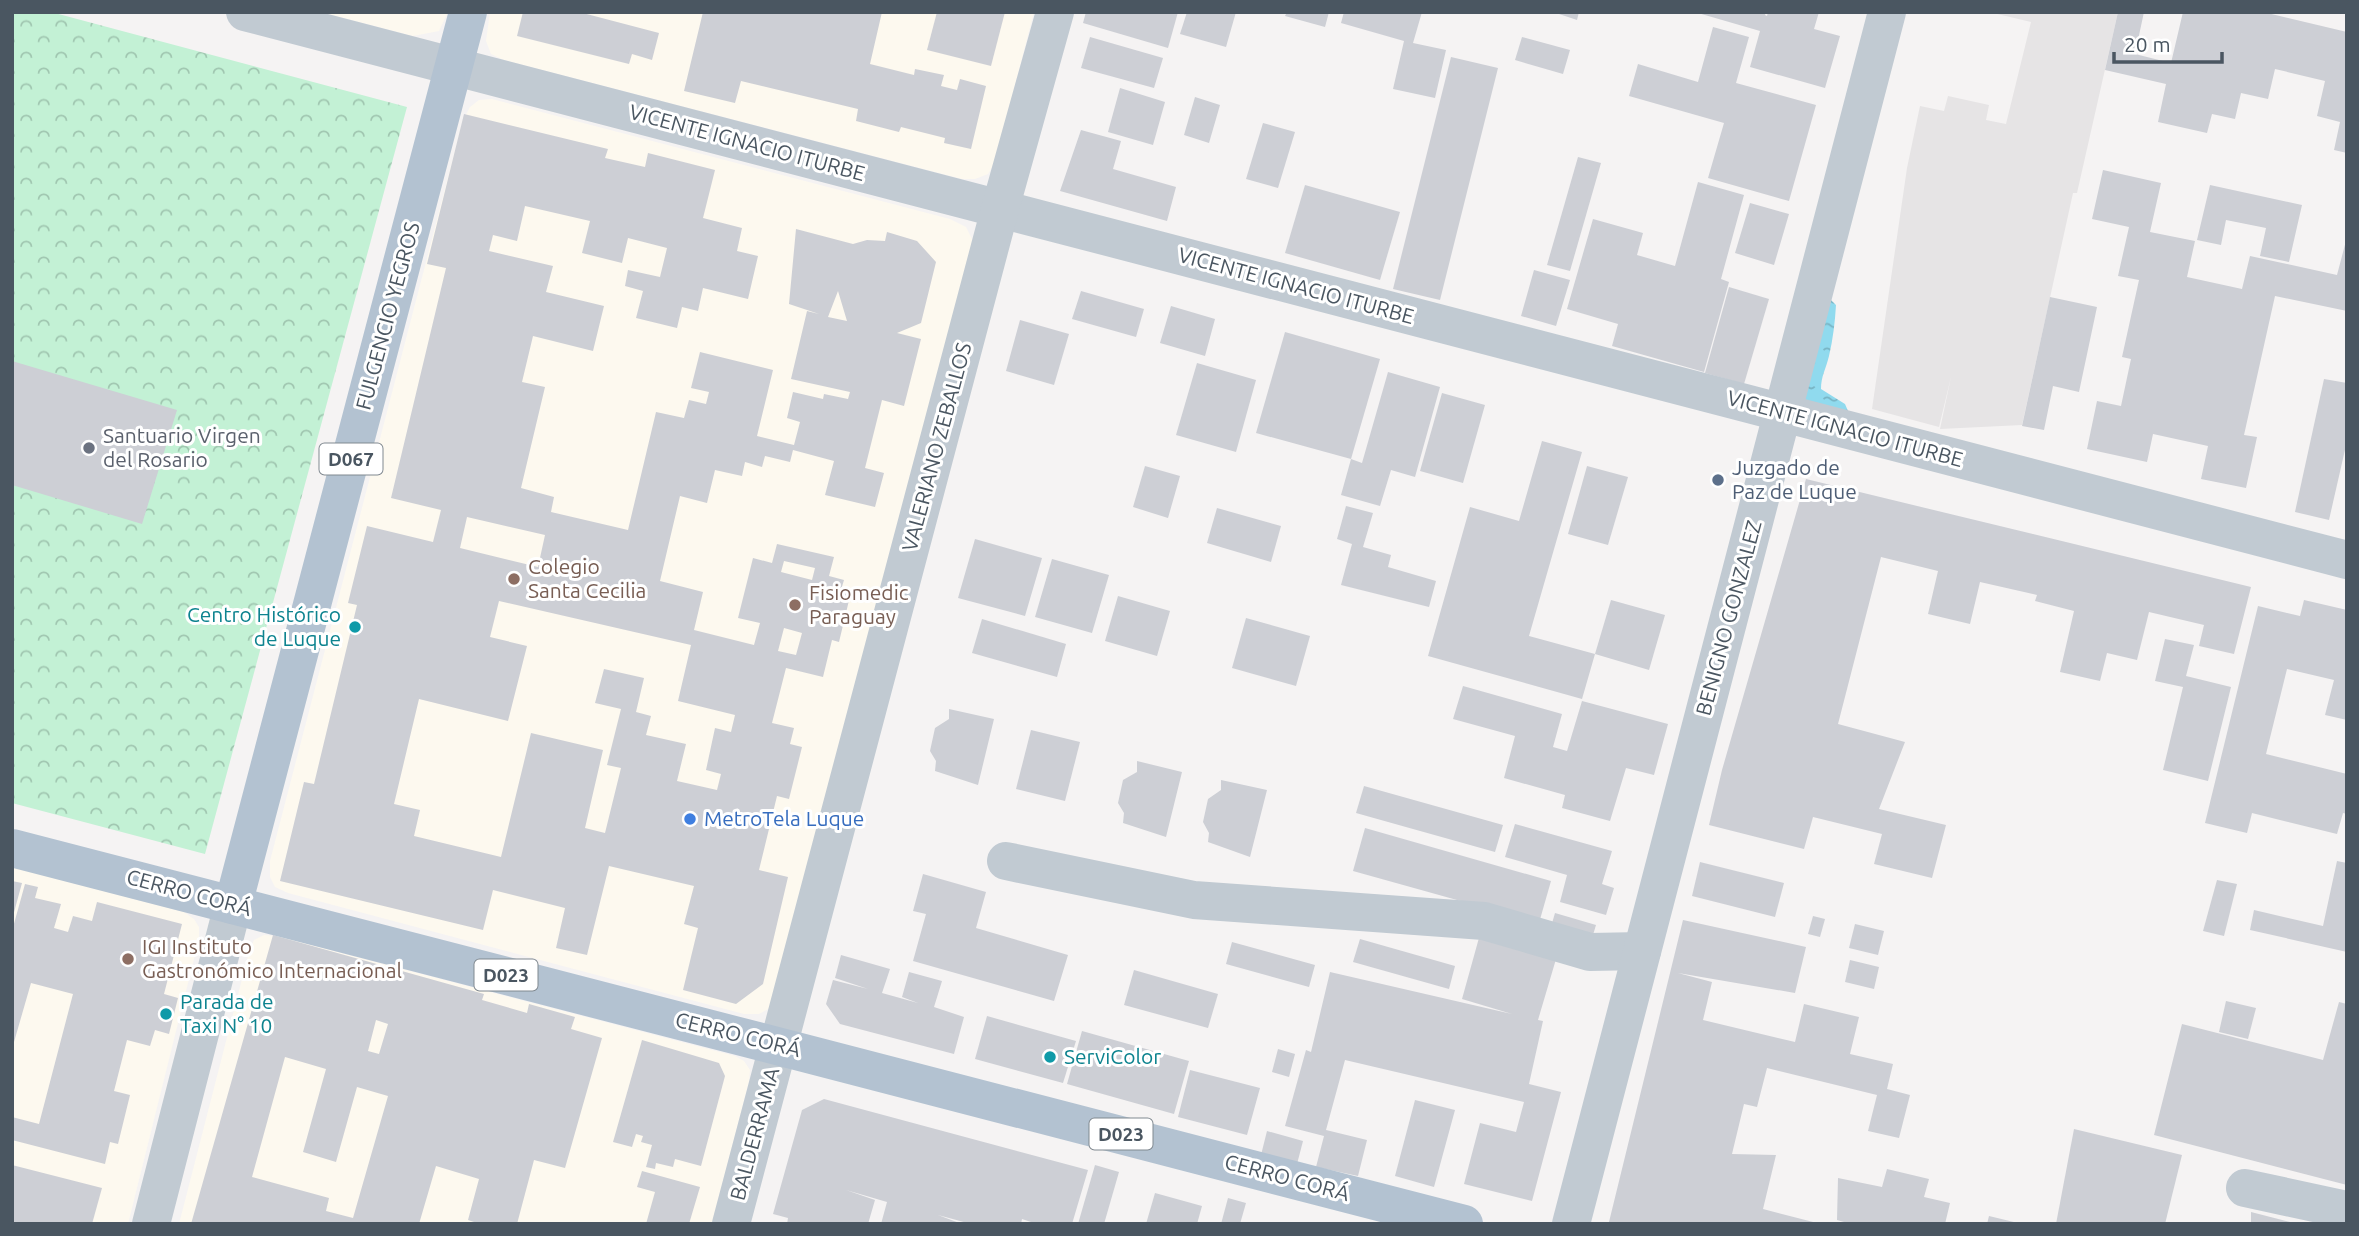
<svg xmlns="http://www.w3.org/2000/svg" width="2359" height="1236" font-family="Ubuntu,sans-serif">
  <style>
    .commercial { fill: #fdf9ef }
    .education { fill: #e6e4e5 }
    .park { fill: url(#park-crowns) }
    .water { fill: url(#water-ripples) }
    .building { fill: #cdcfd5; fill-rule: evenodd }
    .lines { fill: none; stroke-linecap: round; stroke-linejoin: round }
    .minor { stroke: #c1cad2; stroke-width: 38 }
    .major { stroke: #b3c2d1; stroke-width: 38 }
    .worship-dot { fill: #6b7280; stroke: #fff; stroke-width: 2.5 }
    .service-dot { fill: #5c6f8a; stroke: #fff; stroke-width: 2.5 }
    .education-dot { fill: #8d6e63; stroke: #fff; stroke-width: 2.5 }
    .culture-dot { fill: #0f9aa8; stroke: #fff; stroke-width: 2.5 }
    .shop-dot { fill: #3f7fe0; stroke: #fff; stroke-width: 2.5 }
    .labels { text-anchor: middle; stroke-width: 6; stroke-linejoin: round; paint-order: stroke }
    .shield { fill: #fff; stroke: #808990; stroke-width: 2 }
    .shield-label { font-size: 19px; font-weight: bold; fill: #4a5661 }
    .street-label { font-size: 21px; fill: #4a5661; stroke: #fff }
    .worship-label { font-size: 21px; fill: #5b616d; stroke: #fff; text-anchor: start }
    .service-label { font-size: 21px; fill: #4e5e75; stroke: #fff; text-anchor: start }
    .education-label { font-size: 21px; fill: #785e54; stroke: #fff; text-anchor: start }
    .culture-label { font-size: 21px; fill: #0d838f; stroke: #fff; text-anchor: start }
    .shop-label { font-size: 21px; fill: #366cbe; stroke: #fff; text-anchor: start }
  </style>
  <defs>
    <pattern id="park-crowns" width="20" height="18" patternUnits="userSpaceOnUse" patternTransform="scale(1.75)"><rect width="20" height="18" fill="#c3f1d5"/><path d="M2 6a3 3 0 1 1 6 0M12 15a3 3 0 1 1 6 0" fill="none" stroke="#a0c6b0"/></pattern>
    <pattern id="water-ripples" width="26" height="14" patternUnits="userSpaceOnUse" patternTransform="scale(1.75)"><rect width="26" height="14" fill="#90daee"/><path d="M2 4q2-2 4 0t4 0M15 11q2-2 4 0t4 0" fill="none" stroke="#78b4c4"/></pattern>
  </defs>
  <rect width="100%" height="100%" fill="#f5f3f3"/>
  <g class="commercial">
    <polygon points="321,12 448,12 439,31 413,36"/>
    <polygon points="490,12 1034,12 995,162 988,174 975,179 962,179 504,60 491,54 486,41"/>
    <polygon points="492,99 950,219 966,227 972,239 970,255 770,1008 759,1014 744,1014 288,893 275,887 270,877 270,861 463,120 470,107 479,100"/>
    <polygon points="12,867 184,912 194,919 199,927 199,939 128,1224 12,1224"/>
    <polygon points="264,935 276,936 735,1056 744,1061 750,1070 749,1081 712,1224 179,1224 249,952 254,940"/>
  </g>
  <polygon class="education" points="1989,12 2118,12 2077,193 2073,193 2022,425 1940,429 1951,377 1939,427 1872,409 1907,168 1920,106 1944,111 1948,96 1989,105 1986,120 2006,124 2031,22"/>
  <polygon class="park" points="12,12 51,12 407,107 205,854 12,803"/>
  <path class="water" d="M1825 294 1836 305C1835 322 1833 339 1829 356 1826 369 1821 376 1821 389L1845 404 1851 418 1838 427 1786 385Z"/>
  <g class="building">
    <polygon points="523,12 579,12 659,33 652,60 632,54 629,64 517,36"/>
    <polygon points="703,12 882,12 870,64 914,75 915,69 944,75 941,86 957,90 960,79 986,86 971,149 944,143 945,138 901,127 899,132 856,121 858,109 741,81 735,103 684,91"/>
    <polygon points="937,12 1005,12 991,66 927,50"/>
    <polygon points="1086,12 1178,12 1168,48 1083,23"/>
    <polygon points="1187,12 1236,12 1226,47 1180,34"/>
    <polygon points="1287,12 1329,12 1325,27 1285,16"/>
    <polygon points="1344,12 1422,12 1413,43 1446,50 1435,98 1393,89 1404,41 1341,23"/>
    <polygon points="1553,12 1579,12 1577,20"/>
    <polygon points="1766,12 1765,15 1767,16 1768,12 1819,12 1814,29 1840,36 1825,88 1750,67 1760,31 1698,13"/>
    <polygon points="2118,12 2144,12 2135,54 2171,63 2183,12 2263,12 2347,32 2347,153 2334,150 2340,122 2317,116 2325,81 2275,69 2268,99 2241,93 2235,119 2212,114 2207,133 2158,122 2166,84 2105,70"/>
    <polygon points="1713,27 1749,37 1736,83 1816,105 1789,201 1708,178 1724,123 1629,96 1638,64 1698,82"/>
    <polygon points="1090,37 1163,58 1154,88 1081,68"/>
    <polygon points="1522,37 1570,50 1563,74 1515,60"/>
    <polygon points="1451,57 1498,68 1440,300 1393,289"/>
    <polygon points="1120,88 1165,102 1153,145 1108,132"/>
    <polygon points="1195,97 1220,105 1209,143 1184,135"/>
    <path d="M464 114 608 149 605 158 645 167 648 153 715 170 703 218 742 228 737 251 758 256 748 299 703 288 698 311 682 307 677 328 636 318 643 291 625 286 628 270 660 277 667 248 628 238 622 263 582 253 590 221 525 206 517 241 493 235 489 251 553 266 546 292 604 306 593 351 533 336 522 382 545 387 521 488 554 497 551 512 628 530 656 412 684 418 689 400 706 404 709 392 691 388 700 352 773 370 757 436 794 445 800 422 787 418 793 392 823 399 824 394 848 399 850 392 791 379 807 311 819 314 789 304 796 229 853 244 867 240 885 241 887 232 917 241 936 262 921 323 897 333 921 339 904 406 882 400 865 468 884 473 875 507 825 495 834 461 793 450 790 462 765 456 762 467 745 462 742 476 715 470 707 503 680 496 660 581 703 592 694 630 754 645 760 623 738 618 753 558 772 563 777 544 834 557 829 576 844 580 841 590 851 592 839 642 832 640 823 677 786 668 772 723 794 728 790 744 802 747 789 799 777 796 759 870 788 877 763 984 736 1004 683 990 698 928 684 924 694 886 609 866 587 955 556 948 565 908 493 890 483 930 280 881 304 782 314 784 357 605 348 603 367 526 433 542 441 510 391 498 446 268 427 264ZM838 291 847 321 828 317ZM467 517 545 535 538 567 460 548ZM784 561 815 568 812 580 781 572ZM499 601 691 645 678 701 735 715 731 732 715 728 706 770 721 774 717 790 677 781 686 744 646 735 651 716 636 712 644 678 604 669 595 703 621 709 607 765 621 768 605 833 585 828 603 750 531 733 501 857 414 836 420 810 394 804 419 699 508 721 527 646 490 637ZM784 628 802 633 796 655 778 651Z"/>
    <polygon points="1263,123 1295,132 1278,188 1246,179"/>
    <polygon points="1081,130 1121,141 1113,169 1176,187 1167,221 1060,191"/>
    <polygon points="1578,157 1601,163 1570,271 1547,265"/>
    <polygon points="2103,170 2161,183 2150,232 2195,241 2187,277 2242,289 2250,256 2337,275 2347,237 2347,311 2275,296 2244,435 2257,437 2246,488 2201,479 2208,446 2153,434 2147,462 2087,449 2097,401 2121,406 2131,359 2122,357 2139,280 2118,276 2129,227 2092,219"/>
    <polygon points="1698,182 1744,195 1721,279 1729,282 1704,372 1612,346 1618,324 1567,309 1593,219 1643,233 1637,255 1675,266"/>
    <polygon points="1305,185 1400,212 1380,280 1285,253"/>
    <polygon points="2210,185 2302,205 2289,262 2260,256 2266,228 2226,220 2221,245 2197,240"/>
    <polygon points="1750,203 1789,214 1774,265 1735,253"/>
    <polygon points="1534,270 1570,280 1556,326 1521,316"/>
    <polygon points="1729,287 1769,299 1744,384 1705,373"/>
    <polygon points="1081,291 1144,309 1136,337 1072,319"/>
    <polygon points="2050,297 2097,307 2079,392 2053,386 2044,430 2022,426"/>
    <polygon points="1171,306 1215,319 1205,356 1160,343"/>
    <polygon points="1020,320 1069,334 1054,385 1006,371"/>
    <polygon points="1285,332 1380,359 1351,459 1256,433"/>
    <polygon points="12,361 177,410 142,524 12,485"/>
    <polygon points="1197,363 1256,380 1236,452 1176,435"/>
    <polygon points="1388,372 1440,387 1415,477 1391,470 1380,506 1341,495 1351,459 1362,463"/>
    <polygon points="2324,379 2347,383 2347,441 2329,520 2295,512"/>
    <polygon points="1442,393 1485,405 1463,483 1420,471"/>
    <polygon points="1542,441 1582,452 1529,636 1595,654 1582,699 1428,656 1470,507 1519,521"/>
    <polygon points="1145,466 1180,476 1168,518 1133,507"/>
    <polygon points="1587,466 1628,477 1608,545 1568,534"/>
    <polygon points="1806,479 2251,587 2234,654 2199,646 2204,625 2149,612 2137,660 2107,653 2100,681 2060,672 2074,611 2035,601 2037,595 1980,582 1970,624 1928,614 1938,571 1881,557 1838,724 1905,742 1879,809 1946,825 1932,878 1874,864 1882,834 1813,817 1804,849 1709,825 1722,770"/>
    <polygon points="1346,506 1373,513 1363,547 1391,555 1388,567 1436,581 1429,607 1341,585 1352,544 1337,539"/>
    <polygon points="1217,508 1281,526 1271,562 1207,543"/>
    <polygon points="975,539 1042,558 1025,616 958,598"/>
    <polygon points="1052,559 1109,575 1092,633 1035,617"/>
    <polygon points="1118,596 1170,611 1157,656 1105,641"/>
    <polygon points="1611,600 1665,615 1649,670 1595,654"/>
    <polygon points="2304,600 2347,610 2347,720 2325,715 2334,680 2287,669 2266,754 2347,774 2347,814 2343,813 2337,834 2252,813 2247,833 2205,823 2258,606 2300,616"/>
    <polygon points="1246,618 1310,636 1296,686 1232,668"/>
    <polygon points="982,619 1066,644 1057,677 972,653"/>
    <polygon points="2165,639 2194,645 2186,676 2231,687 2208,781 2163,770 2183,687 2155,681"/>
    <polygon points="1463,686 1562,714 1553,747 1567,751 1582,701 1668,724 1654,775 1626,768 1610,821 1562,808 1565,795 1504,778 1515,736 1453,719"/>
    <polygon points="949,709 994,719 978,785 935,771 936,761 930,751 935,728 949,719"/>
    <polygon points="1031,730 1080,742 1065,801 1016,789"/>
    <polygon points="1137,761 1182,772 1166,837 1123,823 1124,813 1118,803 1123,780 1137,772"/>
    <polygon points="1221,780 1267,790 1250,857 1208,842 1209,833 1203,822 1208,799 1221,790"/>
    <polygon points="1364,786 1503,825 1495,852 1356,813"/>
    <polygon points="1515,824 1612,851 1602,884 1614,888 1606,915 1560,902 1567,875 1505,857"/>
    <polygon points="1365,828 1551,881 1539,923 1353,871"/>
    <polygon points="2337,861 2347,863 2347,952 2250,930 2254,910 2323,926"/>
    <polygon points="1700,862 1784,883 1775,917 1692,896"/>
    <polygon points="923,874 986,892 976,928 1068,955 1054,1001 913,961 926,914 913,911"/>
    <polygon points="2217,880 2237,884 2224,936 2203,931"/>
    <polygon points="12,881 22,883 13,916 12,916"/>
    <polygon points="25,884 38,887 35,898 61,904 54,928 68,932 73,916 92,921 97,902 182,924 164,994 178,998 169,1034 155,1030 150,1046 127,1040 114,1091 130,1095 118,1144 110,1142 105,1164 12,1140 12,1117 39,1124 73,994 31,983 12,1049 12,931"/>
    <polygon points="1555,913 1596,925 1589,948 1548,937"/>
    <polygon points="1813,916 1825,919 1820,937 1808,934"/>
    <polygon points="1683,920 1806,947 1795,993 1678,973 1712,982 1703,1020 1795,1042 1804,1004 1859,1017 1850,1054 1893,1064 1887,1089 1910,1095 1899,1138 1868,1131 1877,1095 1767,1068 1757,1107 1744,1104 1732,1154 1776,1155 1763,1209 1821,1224 1609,1222"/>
    <polygon points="1855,924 1884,931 1878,955 1849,948"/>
    <polygon points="1482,927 1559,949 1538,1020 1543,1021 1529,1084 1561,1092 1532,1201 1464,1184 1480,1123 1516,1132 1524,1102 1345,1060 1326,1130 1367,1140 1358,1176 1316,1167 1324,1136 1285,1126 1306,1050 1311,1052 1330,972 1512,1014 1462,999"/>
    <path d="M273 935 484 994 482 1000 527 1013 529 1004 575 1017 571 1029 602 1038 565 1168 534 1160 517 1224H480L468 1220 479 1179 436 1166 419 1224H191ZM376 1020 388 1024 379 1054 368 1051ZM285 1057 326 1069 303 1152 336 1162 357 1087 388 1096 353 1218 326 1211 329 1198 252 1177Z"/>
    <polygon points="1360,939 1455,966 1449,989 1353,962"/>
    <polygon points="1232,942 1315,965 1309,987 1226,964"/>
    <polygon points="841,955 890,969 882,993 918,1003 902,997 909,972 942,981 934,1007 964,1017 954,1054 840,1024 826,1004 833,980 868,989 835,978"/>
    <polygon points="1850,960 1879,967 1874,989 1845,982"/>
    <polygon points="1134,970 1218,994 1208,1028 1124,1005"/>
    <polygon points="2226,1001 2256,1008 2248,1039 2219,1032"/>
    <polygon points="2339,1002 2347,1004 2347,1185 2154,1135 2182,1024 2323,1060"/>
    <polygon points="987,1016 1076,1041 1063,1083 975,1059"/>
    <polygon points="1082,1031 1189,1061 1174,1114 1067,1084"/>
    <polygon points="642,1040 719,1063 725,1076 701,1166 675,1159 673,1167 656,1163 655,1169 646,1167 652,1145 641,1142 643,1136 636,1134 632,1147 613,1142"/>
    <polygon points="1278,1049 1295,1054 1289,1077 1272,1072"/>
    <polygon points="1190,1070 1260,1088 1247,1135 1178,1117"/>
    <polygon points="824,1099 1088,1170 1072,1224 1037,1224 1022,1219 1021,1224 971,1224 938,1215 962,1224 881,1224 887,1202 846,1190 875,1200 868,1224 787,1224 788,1218 773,1214 802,1110"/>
    <polygon points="1415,1100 1455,1110 1434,1187 1395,1176"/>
    <polygon points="2074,1129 2182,1155 2165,1224 2056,1224"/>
    <polygon points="1267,1131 1303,1141 1296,1168 1260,1159"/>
    <polygon points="12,1165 102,1188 92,1224 12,1224"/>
    <polygon points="1095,1165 1119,1172 1104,1224 1078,1224"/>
    <polygon points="1887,1169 1929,1179 1924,1197 1950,1203 1945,1224 1851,1224 1837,1220 1838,1178 1882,1187"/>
    <polygon points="642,1171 700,1187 689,1224 646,1224 655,1192 637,1187"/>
    <polygon points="1155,1193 1202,1206 1197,1224 1146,1224"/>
    <polygon points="1228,1198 1246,1203 1240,1224 1221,1224"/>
    <polygon points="2251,1212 2294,1223 2294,1224 2251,1224"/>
    <polygon points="1989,1216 2018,1223 2018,1224 1987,1224"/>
  </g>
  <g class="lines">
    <g class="minor">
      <polyline points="245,12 2347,560"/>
      <polyline points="1006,861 1194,900 1484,921 1590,952 1642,951"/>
      <polyline points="2245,1188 2347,1210"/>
      <polyline points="151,1224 233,905"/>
      <polyline points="731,1224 1000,209 1055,12"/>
      <polyline points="1571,1224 1887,12"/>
    </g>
    <g class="major">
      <polyline points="12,848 1464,1224"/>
      <polyline points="233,905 468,12"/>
    </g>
  </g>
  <circle class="worship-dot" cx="89" cy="448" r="7"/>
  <circle class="service-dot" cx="1718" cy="480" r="7"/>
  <g class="education-dot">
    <circle cx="514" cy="579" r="7"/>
    <circle cx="795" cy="605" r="7"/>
    <circle cx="128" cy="959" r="7"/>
  </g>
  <g class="culture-dot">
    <circle cx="355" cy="627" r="7"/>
    <circle cx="166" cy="1014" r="7"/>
    <circle cx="1050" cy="1057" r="7"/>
  </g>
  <circle class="shop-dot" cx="690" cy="819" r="7"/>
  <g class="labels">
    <g class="shield">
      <rect x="319.5" y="443.5" width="63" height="31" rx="5"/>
      <rect x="474.5" y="959.5" width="63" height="31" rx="5"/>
      <rect x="1089.5" y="1118.5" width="63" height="31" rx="5"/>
    </g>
    <g class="shield-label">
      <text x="351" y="466">D067</text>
      <text x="506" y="982">D023</text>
      <text x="1121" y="1141">D023</text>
    </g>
    <g class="street-label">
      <text transform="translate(747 143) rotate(15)" y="7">VICENTE IGNACIO ITURBE</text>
      <text transform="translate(1296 286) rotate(15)" y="7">VICENTE IGNACIO ITURBE</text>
      <text transform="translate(388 316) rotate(-75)" y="7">FULGENCIO YEGROS</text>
      <text transform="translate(1845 429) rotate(15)" y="7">VICENTE IGNACIO ITURBE</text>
      <text transform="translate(937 447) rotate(-75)" y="7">VALERIANO ZEBALLOS</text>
      <text transform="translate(1729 618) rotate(-75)" y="7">BENIGNO GONZALEZ</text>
      <text transform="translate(189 893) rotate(15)" y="7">CERRO CORÁ</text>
      <text transform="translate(738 1035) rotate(14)" y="7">CERRO CORÁ</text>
      <text transform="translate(755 1134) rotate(-75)" y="7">BALDERRAMA</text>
      <text transform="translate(1287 1178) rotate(15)" y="7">CERRO CORÁ</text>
    </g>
    <g class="worship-label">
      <text x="103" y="443">Santuario Virgen<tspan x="103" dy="24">del Rosario</tspan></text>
    </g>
    <g class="service-label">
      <text x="1732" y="475">Juzgado de<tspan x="1732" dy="24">Paz de Luque</tspan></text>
    </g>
    <g class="education-label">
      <text x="528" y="574">Colegio<tspan x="528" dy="24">Santa Cecilia</tspan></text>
      <text x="809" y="600">Fisiomedic<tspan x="809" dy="24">Paraguay</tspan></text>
      <text x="142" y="954">IGI Instituto<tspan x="142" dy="24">Gastronómico Internacional</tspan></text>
    </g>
    <g class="culture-label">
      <text x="341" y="622" text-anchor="end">Centro Histórico<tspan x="341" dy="24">de Luque</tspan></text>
      <text x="180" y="1009">Parada de<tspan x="180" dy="24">Taxi N° 10</tspan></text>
      <text x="1064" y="1064">ServiColor</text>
    </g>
    <g class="shop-label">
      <text x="704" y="826">MetroTela Luque</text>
    </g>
  </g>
  <rect width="2359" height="1236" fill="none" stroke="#4a5661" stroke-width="28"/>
  <path d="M2114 52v10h108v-10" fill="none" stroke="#4a5661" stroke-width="3.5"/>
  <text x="2124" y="52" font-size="21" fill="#4a5661" stroke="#ffffff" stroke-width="5" paint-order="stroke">20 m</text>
</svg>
